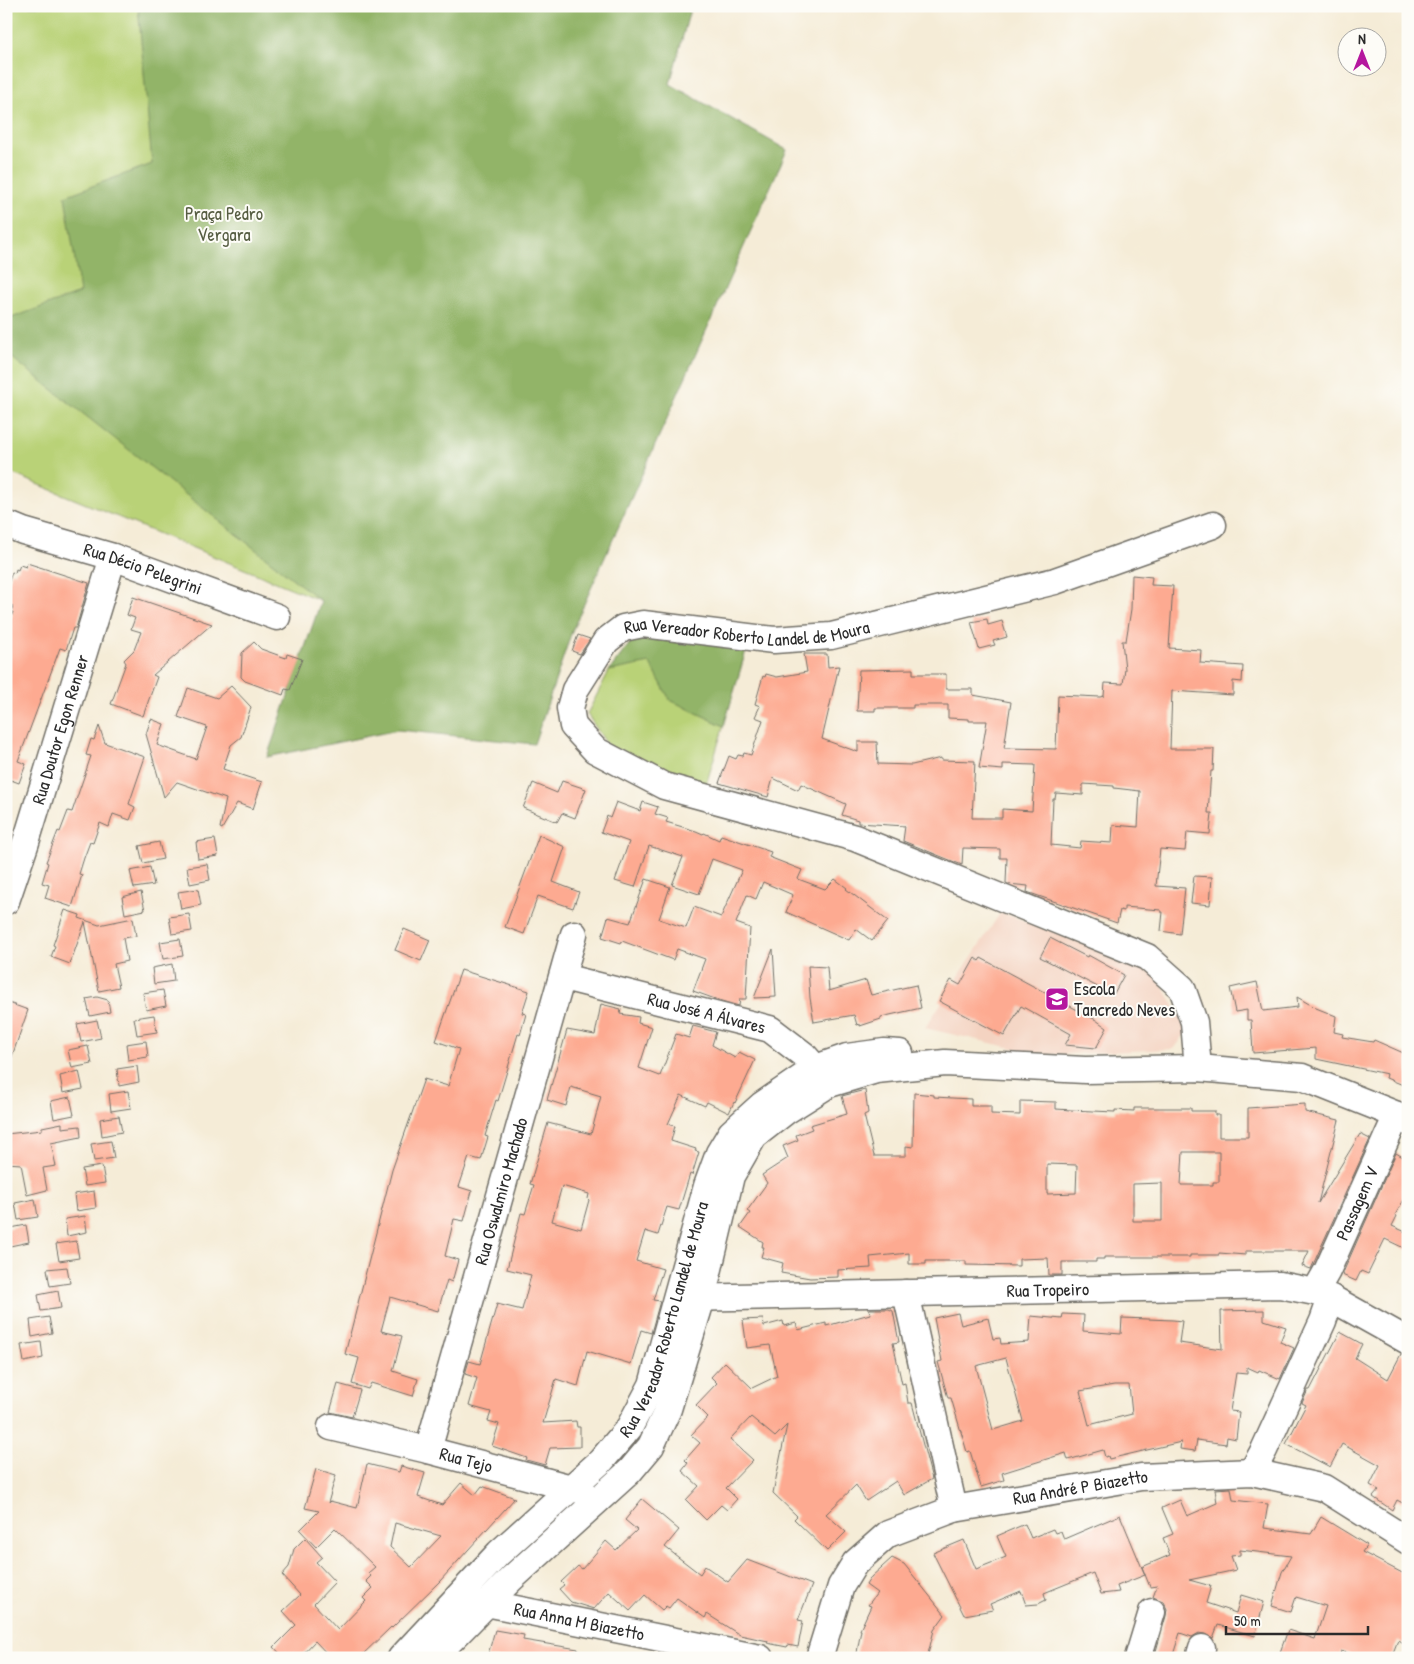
<svg xmlns="http://www.w3.org/2000/svg" width="1414" height="1664" font-family="'Patrick Hand',sans-serif">
  <style>
    .built { fill: #f4d3c1 }
    .green { fill: #b9d277; stroke: #727e51 }
    .forest { fill: #92b468; stroke: #5e704a }
    .building { fill: #fdaa91; fill-rule: evenodd }
    .lines { fill: none; stroke-linecap: round; stroke-linejoin: round }
    .minor-casing { stroke: #726f67; stroke-width: 29 }
    .minor { stroke: #fff; stroke-width: 26 }
    .labels { text-anchor: middle; stroke-width: 4; stroke-linejoin: round; paint-order: stroke }
    .park-label { font-size: 18px; fill: #565d42; stroke: #fdfcf7 }
    .street-label { font-size: 18px; fill: #2b2b2b; stroke: #fdfcf7 }
    .poi-label { font-size: 18px; fill: #2b2b2b; stroke: #fdfcf7; text-anchor: start }
  </style>
  <rect width="100%" height="100%" fill="#fdfcf7"/>
  <filter id="ink" filterUnits="userSpaceOnUse"><feTurbulence type="fractalNoise" baseFrequency=".02" numOctaves="2"/><feDisplacementMap in="SourceGraphic" scale="10" xChannelSelector="R" yChannelSelector="G"/><feConvolveMatrix kernelMatrix="1 2 1 2 8 2 1 2 1" color-interpolation-filters="sRGB"/></filter>
  <filter id="wash" filterUnits="userSpaceOnUse"><feTurbulence type="fractalNoise" baseFrequency=".0096" numOctaves="4" result="noise"/><feDisplacementMap in="SourceGraphic" scale="20" xChannelSelector="R" yChannelSelector="G"/><feGaussianBlur stdDeviation="1.12" result="paint"/><feColorMatrix in="noise" values="0 0 0 0 0 0 0 0 0 0 0 0 0 0 0 0 0 1.4 0 .05"/><feComposite in="paint" operator="in"/></filter>
  <g filter="url(#wash)">
    <rect width="100%" height="100%" fill="#f5ecd7"/>
    <polygon class="built" points="1001,912 1153,969 1188,1030 1174,1049 1043,1055 925,1028"/>
    <g class="green">
      <polygon points="6,6 533,6 322,601 6,471"/>
      <polygon points="637,634 747,647 706,785 666,775 608,746 587,714 609,671"/>
    </g>
    <g class="forest">
      <polygon points="138,6 691,6 670,84 787,150 572,631 534,744 398,730 267,757 321,601 6,353 6,320 80,293 65,196 152,164"/>
      <polygon points="637,634 747,647 724,726 670,700 650,663 609,671"/>
    </g>
    <g id="blocks">
      <g class="building">
        <polygon points="27,563 89,583 76,628 73,628 66,650 60,648 18,761 26,764 19,783 11,780 7,790 6,631 13,612 11,612 13,606 6,603 6,590 12,572 15,573 16,569 18,570 20,565 26,567"/>
        <path d="M1132 575 1152 577 1151 585 1173 586 1169 648 1201 650 1200 663 1243 666 1242 682 1233 681V695L1172 691 1170 749H1214L1213 771H1211L1208 813H1212L1210 834 1187 832 1185 851 1160 849 1156 886 1185 888 1180 934 1161 931 1163 912H1161V910L1124 907V911L1120 910 1117 923 1027 892 1028 886 1008 884 1006 883 1007 858H1000V849L963 848 962 865 903 841 905 826 858 823V820L842 815 846 804 801 784 798 790 773 778 768 797 719 783 729 756 736 759 738 755 743 756 744 753 751 755 763 720 755 717 760 706 755 704 763 676 765 677 766 674 777 677 807 672 804 654H827L828 667 839 666 822 739 858 752V742H877L878 764 912 765 941 758V760L975 761 972 818H1002V809L1032 811 1035 765 1003 764V770L979 768 987 721H969V719L948 718V705H913V708H875V711H857L859 670 913 669V674H946V689H973V695L1011 702 1004 748 1056 749 1058 695 1100 697 1104 696 1105 683 1123 684 1125 669 1122 641H1126L1131 609ZM1083 784 1114 786V788L1140 791 1138 827 1113 825 1112 843 1081 841 1080 848 1051 845 1053 799H1055L1056 793 1083 795Z"/>
        <polygon points="133,597 212,624 153,675 157,677 143,716 111,704 126,663 124,660 134,650 141,632 131,629 135,618 127,615"/>
        <polygon points="987,619 988,625 1002,621 1007,637 993,641 995,645 979,649 971,622"/>
        <polygon points="578,635 590,639 580,654 572,651"/>
        <polygon points="254,642 261,649 286,658 287,654 302,659 290,690 285,689 283,695 245,681 241,677 242,653"/>
        <polygon points="231,686 251,707 241,737 231,745 223,769 262,782 253,809 237,803 222,829 220,828 226,799 177,782 164,797 146,734 151,719 164,724 157,745 196,759 207,727 178,717 188,688 217,698"/>
        <polygon points="99,726 105,743 145,757 129,804 135,807 130,820 113,814 109,827 100,823 93,843 90,842 84,858 79,874 82,875 72,907 45,898 49,885 42,883 48,863 46,862 58,831 60,832 68,811 72,812 91,756 86,755 91,739 94,740"/>
        <polygon points="562,781 586,789 575,818 562,813 557,822 523,808 533,783 557,793"/>
        <polygon points="616,802 640,811 643,802 658,807 655,814 668,818 666,822 696,831 703,834 704,833 719,840 721,835 771,852 769,857 802,870 798,879 825,889 835,879 847,888 846,889 888,921 872,941 856,929 849,940 786,912 793,895 763,882 756,899 747,895 736,923 750,928 746,999 740,999 739,1006 718,1000 693,991 705,959 677,949 673,960 622,941 621,943 602,937 608,917 630,923 646,879 670,887 659,919 686,928 694,907 721,917 742,870 712,859 699,894 672,885 683,857 649,846 635,887 615,881 629,842 601,832 607,816 610,818"/>
        <polygon points="539,835 565,847 553,882 579,892 573,908 538,896 524,934 505,927"/>
        <polygon points="215,839 218,856 198,859 196,842"/>
        <polygon points="159,842 163,859 143,863 139,846"/>
        <polygon points="207,864 210,880 190,884 187,867"/>
        <polygon points="150,867 154,885 134,888 130,871"/>
        <polygon points="1194,876 1212,877 1210,905 1191,903"/>
        <polygon points="198,889 201,905 181,909 178,892"/>
        <polygon points="141,892 145,910 125,914 122,897"/>
        <polygon points="65,910 80,915 79,918 99,925 133,918 136,936 123,938 127,961 114,964 119,987 99,991 85,922 70,964 51,957 55,946 53,945"/>
        <polygon points="189,914 192,931 172,934 169,917"/>
        <polygon points="404,929 430,940 421,961 395,950"/>
        <polygon points="1050,938 1087,957 1088,955 1124,975 1113,995 1040,957"/>
        <polygon points="180,939 183,956 163,959 160,942"/>
        <polygon points="773,949 776,997 754,998"/>
        <polygon points="975,958 979,961 981,958 1096,1020 1107,1028 1096,1048 1065,1045 1071,1034 1021,1006 1004,1036 939,1001 951,980 960,985"/>
        <polygon points="172,964 174,981 154,984 152,968"/>
        <polygon points="808,966 827,967 829,991 866,980 871,995 916,985 921,1008 881,1017 881,1019 860,1026 860,1024 857,1025 854,1015 814,1022 810,998"/>
        <polygon points="461,970 529,991 522,1013 526,1014 520,1035 518,1034 498,1101 496,1100 485,1136 488,1137 481,1160 469,1157 459,1187 472,1191 464,1221 454,1219 445,1256 458,1260 452,1282 447,1280 438,1311 390,1297 381,1331 402,1336 393,1371 418,1379 413,1396 371,1383 368,1389 352,1384 359,1358 345,1354 392,1170 424,1079 448,1086 459,1049 436,1041"/>
        <polygon points="1257,982 1263,1011 1298,1007 1297,997 1316,1008 1336,1016 1334,1032 1343,1034 1342,1037 1373,1042 1374,1040 1408,1055 1408,1087 1386,1078 1387,1074 1316,1059 1316,1048 1253,1053 1251,1020 1247,1020 1247,1010 1235,1012 1230,988"/>
        <polygon points="163,990 166,1006 146,1010 143,993"/>
        <polygon points="97,997 108,1000 110,1012 90,1016 86,999"/>
        <polygon points="6,1002 28,1010 9,1065 6,1064"/>
        <path d="M601 1004 621 1009 620 1014 639 1017 638 1023 652 1027 639 1068 660 1076 676 1034 689 1038 693 1026 716 1032 712 1045 735 1058 739 1052 755 1060 735 1103 734 1102 729 1113 707 1102 705 1106 681 1095 668 1124 675 1126 671 1141 696 1149 695 1151 699 1152 692 1175 690 1174 679 1210 667 1207 658 1235 645 1231 636 1261 663 1269 653 1300 660 1301 651 1333 641 1330 631 1364 587 1351 578 1386 556 1379 543 1423 576 1421 577 1427H580V1447L550 1448 545 1465 526 1460 527 1458 492 1446 499 1424 488 1421 491 1412 469 1406 477 1378 465 1374 469 1361 480 1364 497 1304 522 1310 531 1275 507 1269 521 1213 525 1214 534 1185 530 1184 548 1123 591 1134 601 1096 571 1087 566 1106 547 1100 567 1030 595 1035ZM562 1186 589 1194 588 1199 589 1200 581 1229 552 1221Z"/>
        <polygon points="154,1015 157,1032 137,1035 134,1018"/>
        <polygon points="97,1020 101,1038 81,1042 77,1024"/>
        <polygon points="146,1041 148,1057 128,1060 126,1044"/>
        <polygon points="88,1046 92,1064 72,1068 68,1050"/>
        <polygon points="137,1066 139,1082 119,1086 117,1069"/>
        <polygon points="79,1071 83,1089 63,1093 60,1076"/>
        <path d="M865 1090 868 1113 864 1115 874 1156H906V1146L913 1147 914 1093 934 1095V1097L971 1099V1106H991V1114L1020 1115V1101L1056 1102V1109L1071 1110 1115 1112V1110L1134 1111V1108H1191V1111H1215V1115H1219V1137H1248V1108L1305 1104V1112L1339 1120 1318 1203 1360 1134 1370 1139 1311 1269 1302 1266 1309 1251H1246V1255L1219 1253V1255H1190V1257H1104V1259H1096V1262H1062V1275H1049L1048 1258 1019 1259V1266L966 1265V1261H926V1264H909V1253L870 1257 871 1268 838 1270V1277L810 1278 781 1273 783 1263 761 1257 764 1247H762L763 1242 740 1227 750 1213 747 1211 767 1183 762 1175 788 1158 783 1146 798 1140 796 1135 812 1129 810 1125 847 1114 842 1096ZM1183 1152H1219V1182H1213V1185H1181ZM1047 1164 1077 1165 1076 1193 1047 1194ZM1162 1183V1221H1133V1184Z"/>
        <polygon points="128,1091 131,1108 111,1111 109,1094"/>
        <polygon points="70,1097 74,1115 54,1119 51,1101"/>
        <polygon points="119,1116 122,1132 102,1136 100,1119"/>
        <polygon points="62,1123 62,1128 80,1126 81,1137 51,1143 56,1166 43,1168 47,1190 27,1195 21,1164 6,1163 6,1134 42,1130 42,1127"/>
        <polygon points="111,1141 114,1158 94,1161 91,1144"/>
        <polygon points="1396,1153 1408,1160 1408,1193 1395,1215 1397,1216 1392,1226 1408,1233 1408,1250 1385,1239 1368,1274 1361,1271 1356,1281 1342,1275"/>
        <polygon points="102,1166 105,1183 85,1186 82,1169"/>
        <polygon points="94,1191 96,1208 76,1211 74,1194"/>
        <polygon points="35,1199 38,1217 18,1220 15,1203"/>
        <polygon points="85,1216 87,1232 67,1236 65,1219"/>
        <polygon points="26,1225 29,1242 10,1246 6,1229"/>
        <polygon points="76,1241 79,1258 59,1261 56,1244"/>
        <polygon points="67,1267 70,1283 50,1286 47,1269"/>
        <polygon points="58,1291 61,1308 41,1311 38,1295"/>
        <polygon points="869,1309 889,1309 893,1311 899,1342 893,1343 902,1384 905,1383 908,1403 912,1403 932,1479 904,1495 896,1481 866,1501 856,1485 826,1514 846,1532 827,1551 794,1519 797,1516 773,1493 787,1425 775,1437 751,1417 730,1439 753,1460 726,1488 737,1499 727,1510 721,1505 706,1520 686,1500 699,1486 682,1471 688,1463 685,1460 700,1443 691,1435 708,1417 696,1405 717,1383 711,1377 725,1362 752,1388 777,1376 770,1345 747,1348 743,1320 763,1319 764,1326 783,1321 784,1326 796,1323 798,1330 826,1323 826,1326 870,1314"/>
        <path d="M1264 1310V1320L1286 1327 1280 1342 1294 1348 1280 1379 1259 1370 1258 1372 1247 1367V1374L1236 1373 1230 1411 1239 1412 1236 1439 1227 1437 1226 1444 1197 1440 1195 1451 1180 1449 1181 1442 1109 1459 1108 1456 1105 1457 1103 1450 1068 1460 1066 1453 1002 1473 1004 1480 981 1487 970 1451 967 1452 951 1398H948L938 1362 942 1361 934 1318 958 1313 961 1325 988 1318 993 1339 1000 1338 1001 1344 1029 1342 1031 1316 1062 1319 1063 1314 1084 1315 1083 1331 1121 1334 1122 1318 1173 1320 1182 1321 1179 1343 1222 1349 1221 1311ZM1006 1358 1023 1421 993 1430 976 1366ZM1114 1385H1129L1132 1414 1089 1425 1080 1391Z"/>
        <polygon points="49,1317 52,1333 32,1337 30,1320"/>
        <polygon points="1340,1332 1362,1344 1355,1358 1388,1379 1401,1354 1408,1356 1408,1506 1397,1500 1392,1510 1373,1497 1379,1490 1370,1485 1380,1465 1342,1444 1330,1467 1286,1444 1306,1405 1302,1403 1308,1390 1310,1390"/>
        <polygon points="41,1342 43,1358 24,1362 21,1345"/>
        <polygon points="338,1384 360,1390 352,1417 330,1412"/>
        <path d="M367 1464 399 1472 401 1466 425 1473 418 1497 442 1505 461 1483 475 1495 482 1486 515 1498 440 1581 392 1628 391 1627 359 1658H331L315 1641 299 1658H284L274 1647 296 1625 283 1611 300 1595 282 1575 289 1567 294 1549 305 1538 322 1557 316 1562 335 1582 314 1604 338 1630 366 1601 363 1598 373 1588 366 1581 371 1576 368 1573 375 1567 335 1528 316 1547 300 1530 319 1511 305 1508 316 1469 336 1475 328 1503 330 1501 357 1508ZM395 1523 441 1536 411 1567 390 1547Z"/>
        <polygon points="1231,1488 1233,1500 1268,1504 1264,1528 1311,1534 1321,1517 1367,1545 1362,1552 1408,1576 1408,1647 1398,1640 1391,1658 1359,1658 1341,1651 1339,1658 1278,1658 1288,1630 1315,1639 1326,1606 1296,1597 1291,1612 1272,1606 1282,1572 1291,1556 1240,1550 1240,1555 1231,1556 1236,1570 1189,1580 1211,1586 1206,1603 1236,1613 1241,1595 1264,1602 1255,1636 1218,1625 1213,1638 1206,1634 1199,1633 1192,1637 1180,1633 1172,1658 1154,1658 1166,1616 1167,1609 1163,1601 1153,1597 1157,1586 1150,1587 1142,1567 1170,1555 1163,1538 1173,1534 1162,1508 1180,1500 1187,1516 1217,1503 1215,1489"/>
        <polygon points="642,1499 679,1530 665,1547 700,1574 705,1566 728,1582 747,1560 812,1585 798,1620 803,1621 798,1647 788,1645 787,1647 767,1643 768,1641 740,1635 707,1614 705,1618 677,1598 669,1608 666,1606 662,1610 645,1595 630,1611 609,1592 594,1609 571,1602 559,1589 564,1585 561,1582 578,1566 582,1569 606,1541 616,1550 637,1530 625,1520"/>
        <polygon points="1120,1515 1145,1575 1117,1586 1119,1592 1101,1594 1093,1573 1044,1593 1046,1600 1038,1604 1026,1605 1021,1591 990,1604 993,1610 964,1615 933,1553 964,1540 976,1569 1006,1557 997,1536 1025,1524 1031,1538 1053,1529 1055,1533 1061,1531 1064,1539"/>
        <polygon points="892,1558 904,1564 945,1615 934,1630 927,1658 856,1658 861,1630 860,1630 871,1606 868,1605 877,1593 866,1585 871,1577"/>
        <polygon points="495,1630 524,1635 523,1640 578,1649 577,1658 487,1658"/>
      </g>
    </g>
  </g>
  <g filter="url(#ink)">
    <use href="#blocks" fill-opacity="0" stroke="#726f67" stroke-width="1"/>
    <g class="lines">
      <g class="minor-casing">
        <g id="minor">
          <path id="s1" d="M6 524 23 531 113 557 277 617"/>
          <path id="s2" d="M6 901 26 842 113 557"/>
          <path id="s3" d="M563 977 770 1029 804 1055 827 1081"/>
          <path id="s4" d="M1198 1068 1194 1022 1182 988 1147 957 855 838 664 786 595 750 573 726 570 708 575 690 606 641 623 628 643 624 774 640 831 636 1055 581 1213 525"/>
          <path id="s5" d="M1315 1292 1327 1271 1397 1115"/>
          <polyline points="906,1293 954,1509"/>
          <path id="s6" d="M686 1298 1280 1285 1315 1292 1331 1298 1408 1341"/>
          <path id="s7" d="M331 1427 428 1450 583 1491"/>
          <path id="s8" d="M428 1450 574 934"/>
          <polyline points="1252,1472 1264,1450 1323,1321 1331,1298"/>
          <path id="s9" d="M486 1603 760 1658"/>
          <path id="s10" d="M401 1658 499 1553 601 1461 629 1428 652 1385 707 1186 719 1153 731 1133 762 1105 816 1068 847 1057 884 1052 900 1053"/>
          <polyline points="433,1658 511,1579 630,1471 651,1446 668,1409 702,1298 731,1176 754,1136 786,1111 829,1084 876,1070 945,1063 1085,1070 1198,1068 1302,1077 1397,1115 1408,1122"/>
          <path id="s11" d="M819 1658 841 1586 855 1563 888 1534 954 1509 1141 1477 1252 1472 1324 1488 1408 1541"/>
          <polyline points="1138,1658 1152,1612"/>
          <polyline points="1199,1658 1202,1648"/>
        </g>
      </g>
      <use href="#minor" class="minor"/>
    </g>
  </g>
  <defs>
    <g id="school-square" transform="scale(1.25)"><rect x="-9" y="-9" width="18" height="18" rx="4" fill="#b5179e" stroke="#fdfcf7"/><path d="M0-5L7-2L0 1L-7-2ZM-4 1L0 2.5L4 1V4Q0 6-4 4Z" fill="#fff"/></g>
  </defs>
  <g fill-rule="evenodd">
    <use href="#school-square" x="1057" y="999"/>
  </g>
  <g class="labels">
    <g class="park-label">
      <text x="224" y="220">Praça Pedro<tspan x="224" dy="21">Vergara</tspan></text>
    </g>
    <g class="street-label">
      <text dy="6" stroke="none"><textPath href="#s1" startOffset="144">Rua Décio Pelegrini</textPath></text>
      <text dy="6" stroke="none"><textPath href="#s4" startOffset="994">Rua Vereador Roberto Landel de Moura</textPath></text>
      <text dy="6" stroke="none"><textPath href="#s2" startOffset="180">Rua Doutor Egon Renner</textPath></text>
      <text dy="6" stroke="none"><textPath href="#s3" startOffset="148">Rua José A Álvares</textPath></text>
      <text dy="6" stroke="none"><textPath href="#s8" startOffset="269">Rua Oswalmiro Machado</textPath></text>
      <text dy="6" stroke="none"><textPath href="#s5" startOffset="98">Passagem V</textPath></text>
      <text dy="6" stroke="none"><textPath href="#s6" startOffset="362">Rua Tropeiro</textPath></text>
      <text dy="6" stroke="none"><textPath href="#s10" startOffset="439">Rua Vereador Roberto Landel de Moura</textPath></text>
      <text dy="6" stroke="none"><textPath href="#s7" startOffset="139">Rua Tejo</textPath></text>
      <text dy="6" stroke="none"><textPath href="#s11" startOffset="345">Rua André P Biazetto</textPath></text>
      <text dy="6" stroke="none"><textPath href="#s9" startOffset="95">Rua Anna M Biazetto</textPath></text>
    </g>
    <g class="poi-label">
      <text x="1074" y="995">Escola<tspan x="1074" dy="21">Tancredo Neves</tspan></text>
    </g>
  </g>
  <rect width="1414" height="1664" fill="none" stroke="#fdfcf7" stroke-width="25"/>
  <g transform="translate(1362 52)"><circle r="24" fill="#fdfcf7" stroke="#a9a8a5"/>
  <path d="M0-4L9 19L0 12L-9 19Z" fill="#b5179e"/>
  <text y="-8" font-size="14" font-weight="bold" text-anchor="middle" fill="#2b2b2b">N</text>
  </g>
  <path d="M1226 1626v8h142v-8" fill="none" stroke="#2b2b2b" stroke-width="2.5"/>
  <text x="1234" y="1626" font-size="15" fill="#2b2b2b" stroke="#fdfcf7" stroke-width="4" paint-order="stroke">50 m</text>
</svg>
